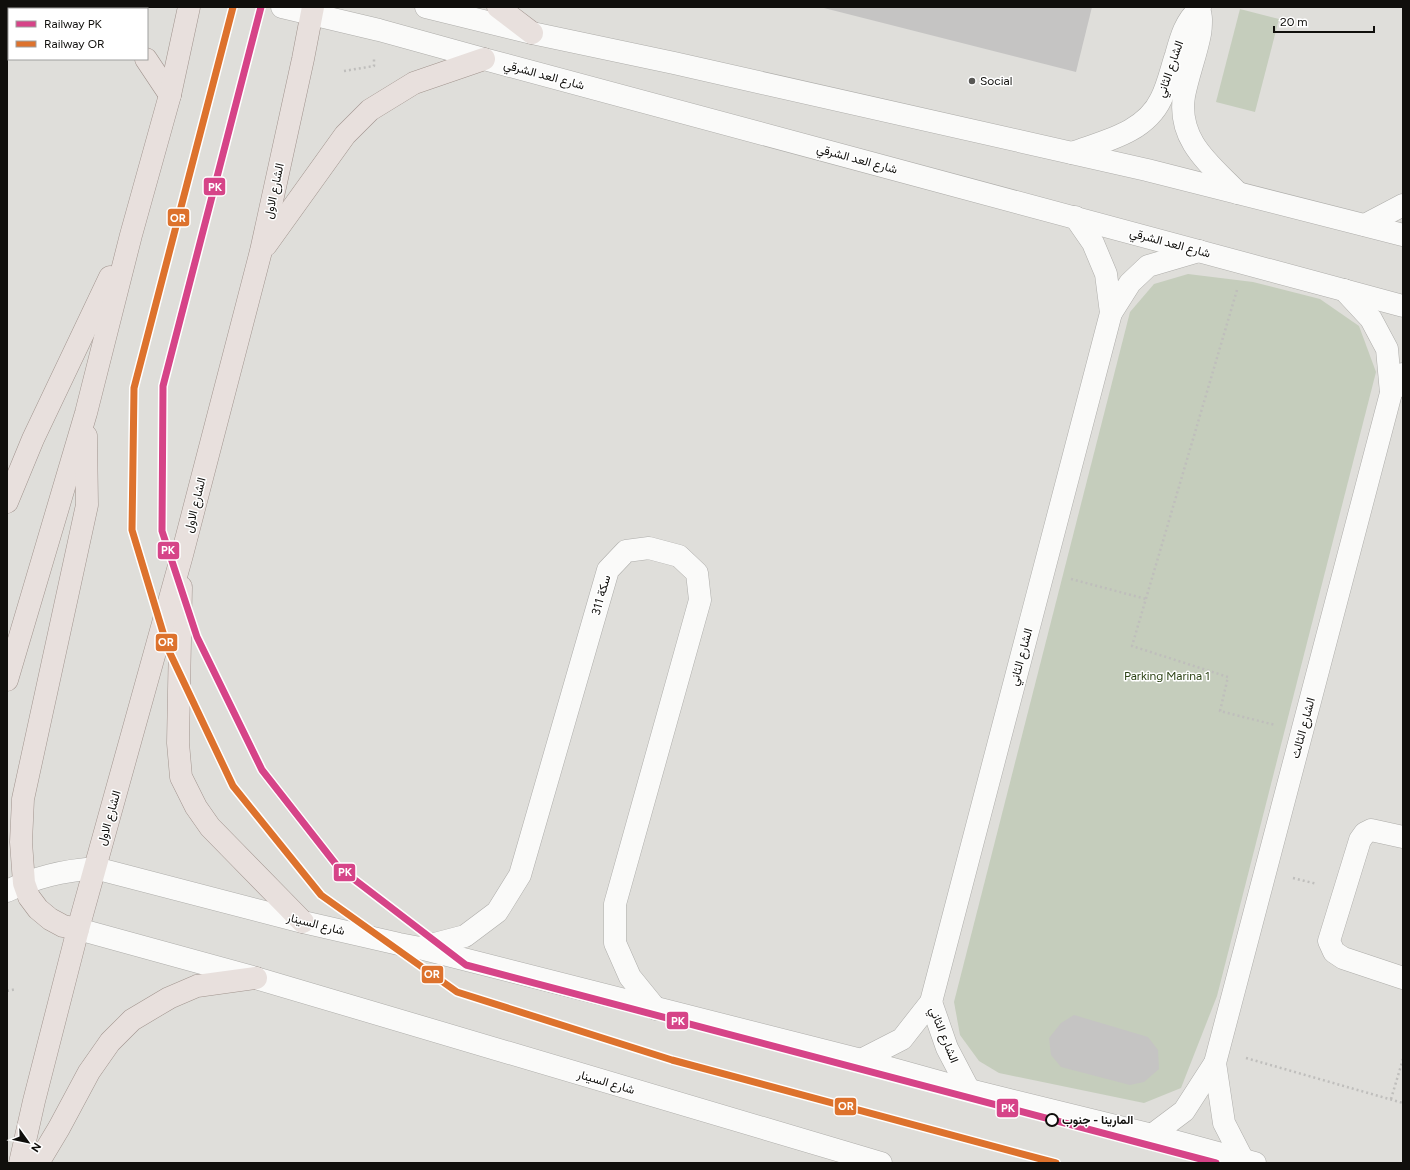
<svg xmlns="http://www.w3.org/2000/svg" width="1410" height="1170" font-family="Figtree,Vazirmatn,sans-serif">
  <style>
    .green { fill: #c5cdbc }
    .building { fill: #c5c4c3 }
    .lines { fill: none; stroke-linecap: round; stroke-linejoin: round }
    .minor-casing { stroke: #aeadaa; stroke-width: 23 }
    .major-casing { stroke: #a1948e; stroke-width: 23 }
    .path { stroke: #bfbebc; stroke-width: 2.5; stroke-dasharray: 2 3; stroke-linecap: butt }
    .minor { stroke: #fafaf9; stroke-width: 22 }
    .major { stroke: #e8e0dd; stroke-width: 22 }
    .rail-1-casing { stroke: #fff; stroke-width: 10 }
    .rail-2-casing { stroke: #fff; stroke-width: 10 }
    .rail-1 { stroke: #d64488; stroke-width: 7 }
    .rail-2 { stroke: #dd722d; stroke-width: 7 }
    .poi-dot { fill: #585754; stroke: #fff; stroke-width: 1.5 }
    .stop-dot { fill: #fff; stroke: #100f0c; stroke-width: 2 }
    .labels { text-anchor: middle; stroke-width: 3; stroke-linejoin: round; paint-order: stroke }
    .street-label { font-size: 12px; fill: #100f0c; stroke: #fff }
    .poi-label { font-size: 12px; fill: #100f0c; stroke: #fff; text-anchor: start }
    .park-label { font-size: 12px; fill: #2c4315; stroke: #fff }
    .stop-label { font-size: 12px; font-weight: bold; fill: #100f0c; stroke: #fff; text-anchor: start }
    .line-badge { stroke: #fff; stroke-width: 1.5 }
    .badge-label { font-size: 11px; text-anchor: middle; font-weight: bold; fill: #fff }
  </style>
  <rect width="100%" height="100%" fill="#dfdeda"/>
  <g class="green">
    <polygon points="1240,9 1279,19 1255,112 1216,102"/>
    <polygon points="1188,274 1253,282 1320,299 1359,326 1376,372 1217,996 1181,1088 1144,1103 999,1073 979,1061 960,1035 954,1002 1130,312 1154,284"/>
  </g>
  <g class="building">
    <polygon points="820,7 1092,7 1076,72"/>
    <polygon points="1074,1015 1148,1037 1158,1050 1159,1069 1144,1082 1130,1085 1061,1067 1051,1055 1049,1038 1061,1023"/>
  </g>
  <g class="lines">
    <g class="minor-casing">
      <g id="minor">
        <polyline points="282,7 379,30 484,59 1403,306"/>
        <polyline points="426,7 532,33 674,63 1147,170 1403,235"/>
        <path d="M1200 7C1199 11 1201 15 1201 19 1201 24 1201 29 1200 34 1196 55 1188 75 1184 96 1177 141 1211 165 1238 193"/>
        <path d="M1072 153C1104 141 1145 133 1161 99 1168 85 1171 70 1176 55 1181 37 1185 22 1199 9"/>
        <polyline points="1075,217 1093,243 1106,274 1111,313"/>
        <polyline points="1365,225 1403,205"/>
        <polyline points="1344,290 1371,319 1387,349 1391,393"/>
        <polyline points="1403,837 1371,830 1365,833 1360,840 1329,941 1334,952 1343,958 1403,978"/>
        <path d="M7 891C36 877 62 871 95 868L303 922 399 944 420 948 861 1060 969 1090 1152 1135 1255 1163"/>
        <polyline points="78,929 256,978 881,1163"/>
        <polyline points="423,947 465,936 497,912 520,875 608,570 626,551 649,548 679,556 697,573 700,600 615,904 615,943 630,977 656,1009"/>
        <polyline points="931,1002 947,1048 969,1090"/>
        <polyline points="861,1060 902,1039 931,1002 1111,313 1130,283 1148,266 1199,251"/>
        <polyline points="1215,1063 1224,1123 1243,1160"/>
        <polyline points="1152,1135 1184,1111 1215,1063 1391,393 1403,374"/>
      </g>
    </g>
    <g class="major-casing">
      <g id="major">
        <polyline points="106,7 108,9"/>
        <polyline points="498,7 532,33"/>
        <polyline points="146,59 170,95"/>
        <polyline points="266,245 345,135 370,110 414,83 484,59"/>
        <polyline points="7,502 33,439 110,277"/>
        <polyline points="181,587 178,743 181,777 196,807 210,827 303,922"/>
        <polyline points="7,680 86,413 131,235 170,95 189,7"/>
        <polyline points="78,929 63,926 50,919 38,909 29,897 24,883 21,842 23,799 87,505 86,436"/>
        <polyline points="20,1163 34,1101 78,929 182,555 261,251 303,59 313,7"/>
        <polyline points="38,1163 59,1128 89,1072 110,1042 132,1020 169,998 197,986 256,978"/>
      </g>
    </g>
    <g class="path">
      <polyline points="344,71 374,66 374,57"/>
      <polyline points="1237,290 1132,646 1228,677 1220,711 1275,725"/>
      <polyline points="1071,579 1146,599"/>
      <polyline points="1293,878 1317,884"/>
      <polyline points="7,991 16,989"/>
      <polyline points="1246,1058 1403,1103"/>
      <polyline points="1391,1099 1403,1059"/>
    </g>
    <use href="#minor" class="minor"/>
    <use href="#major" class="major"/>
    <g class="rail-1-casing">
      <polyline id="rail-1" points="261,7 163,386 162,531 197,637 262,770 338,867 466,965 1216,1163"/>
    </g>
    <g class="rail-2-casing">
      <polyline id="rail-2" points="233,7 134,388 132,530 168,649 233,786 321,895 457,992 672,1060 1056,1163"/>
    </g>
    <use href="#rail-1" class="rail-1"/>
    <use href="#rail-2" class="rail-2"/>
  </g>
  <circle class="poi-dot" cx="972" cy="81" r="4"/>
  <circle class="stop-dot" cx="1052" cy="1120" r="6"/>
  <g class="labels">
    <g class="street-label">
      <text transform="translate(1170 69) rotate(-71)" y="4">الشارع الثاني</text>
      <text transform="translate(544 75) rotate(15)" y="4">شارع العد الشرقي</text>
      <text transform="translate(857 159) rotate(15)" y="4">شارع العد الشرقي</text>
      <text transform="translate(274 191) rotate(-78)" y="4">الشارع الاول</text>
      <text transform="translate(1170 243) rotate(15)" y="4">شارع العد الشرقي</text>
      <text transform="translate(195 505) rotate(-76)" y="4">الشارع الاول</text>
      <text transform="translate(601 595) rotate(-74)" y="4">سكة 311</text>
      <text transform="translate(1021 657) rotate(-75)" y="4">الشارع الثاني</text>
      <text transform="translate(1303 728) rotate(-75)" y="4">الشارع الثالث</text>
      <text transform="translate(109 818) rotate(-74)" y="4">الشارع الاول</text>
      <text transform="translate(316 924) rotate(14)" y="4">شارع السينار</text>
      <text transform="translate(944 1035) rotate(68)" y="4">الشارع الثاني</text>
      <text transform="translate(606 1082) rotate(16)" y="4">شارع السينار</text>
    </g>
    <g class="poi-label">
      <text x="980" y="85">Social</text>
    </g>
    <g class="park-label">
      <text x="1167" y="680">Parking Marina 1</text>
    </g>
    <g class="stop-label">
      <text x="1062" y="1124">المارينا - جنوب</text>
    </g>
  </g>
  <g class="line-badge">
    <rect x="203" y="177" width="23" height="19" rx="4" fill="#d64488"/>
    <rect x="167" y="208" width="23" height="19" rx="4" fill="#dd722d"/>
    <rect x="157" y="541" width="23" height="19" rx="4" fill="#d64488"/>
    <rect x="155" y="633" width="23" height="19" rx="4" fill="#dd722d"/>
    <rect x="333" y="863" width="23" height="19" rx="4" fill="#d64488"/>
    <rect x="421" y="965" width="23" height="19" rx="4" fill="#dd722d"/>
    <rect x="666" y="1011" width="23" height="19" rx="4" fill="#d64488"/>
    <rect x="834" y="1097" width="23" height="19" rx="4" fill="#dd722d"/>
    <rect x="996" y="1098" width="23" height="20" rx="4" fill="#d64488"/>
  </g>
  <g class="badge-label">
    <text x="215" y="191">PK</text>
    <text x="178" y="222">OR</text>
    <text x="168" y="554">PK</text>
    <text x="166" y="646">OR</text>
    <text x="345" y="876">PK</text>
    <text x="432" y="978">OR</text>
    <text x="678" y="1025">PK</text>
    <text x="846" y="1110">OR</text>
    <text x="1008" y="1112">PK</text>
  </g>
  <rect width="1410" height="1170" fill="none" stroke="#100f0c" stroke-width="16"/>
  <rect x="8" y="8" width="140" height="52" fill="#ffffff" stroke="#9f9f9e"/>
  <rect x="16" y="21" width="20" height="6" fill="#d64488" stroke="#9f9f9e"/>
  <text x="44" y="28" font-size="12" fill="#100f0c">Railway PK</text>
  <rect x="16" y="41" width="20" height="6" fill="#dd722d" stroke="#9f9f9e"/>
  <text x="44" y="48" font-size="12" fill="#100f0c">Railway OR</text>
  <g transform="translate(28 1142) rotate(123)" stroke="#ffffff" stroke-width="3" paint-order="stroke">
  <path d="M0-3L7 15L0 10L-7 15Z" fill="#100f0c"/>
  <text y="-6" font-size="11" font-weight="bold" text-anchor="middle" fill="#100f0c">N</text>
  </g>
  <path d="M1274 26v6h100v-6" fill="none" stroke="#100f0c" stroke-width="2"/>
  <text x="1280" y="26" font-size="12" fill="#100f0c" stroke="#ffffff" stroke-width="3" paint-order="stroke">20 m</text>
</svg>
